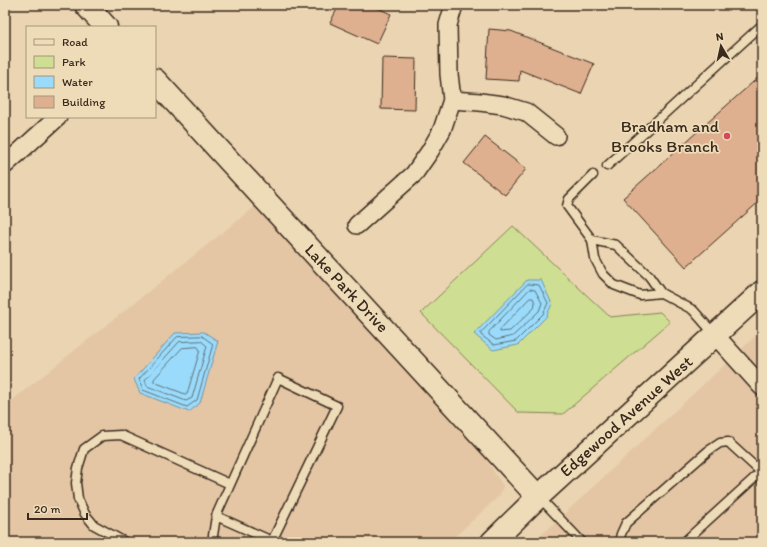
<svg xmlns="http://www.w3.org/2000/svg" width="767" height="547" font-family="Itim,sans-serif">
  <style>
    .built { fill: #e4c6a4 }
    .green { fill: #cede92; stroke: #848458 }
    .water { fill: #9adbfc; stroke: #7494a3 }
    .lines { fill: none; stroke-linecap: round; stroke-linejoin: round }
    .shore { stroke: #617177; stroke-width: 1 }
    .building { fill: #deb090; stroke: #3b2a1e }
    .lane-casing { stroke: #3b2a1e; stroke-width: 11 }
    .street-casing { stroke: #3b2a1e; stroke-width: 20 }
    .secondary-casing { stroke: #3b2a1e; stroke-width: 25 }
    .primary-casing { stroke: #3b2a1e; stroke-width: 25 }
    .lane { stroke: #eedcb9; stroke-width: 8 }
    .street { stroke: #eedcb9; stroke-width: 17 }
    .secondary { stroke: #eedcb9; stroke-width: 22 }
    .primary { stroke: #eedcb9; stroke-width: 22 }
    .poi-dot { fill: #d1495b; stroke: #eedcb9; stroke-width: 1.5 }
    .labels { text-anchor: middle; stroke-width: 3.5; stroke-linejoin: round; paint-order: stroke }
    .poi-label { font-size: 17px; fill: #3b2a1e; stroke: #eedcb9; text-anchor: end }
    .street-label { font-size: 17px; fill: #3b2a1e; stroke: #eedcb9 }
  </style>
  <rect width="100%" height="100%" fill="#ebd4b1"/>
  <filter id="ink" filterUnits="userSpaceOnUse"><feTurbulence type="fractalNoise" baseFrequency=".025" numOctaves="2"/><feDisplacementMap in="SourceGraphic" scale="8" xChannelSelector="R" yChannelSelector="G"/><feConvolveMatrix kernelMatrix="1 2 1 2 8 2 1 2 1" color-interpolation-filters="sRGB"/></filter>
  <g filter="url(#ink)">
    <g class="built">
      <polygon points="256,206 482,453 503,486 500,495 449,542 5,542 5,406"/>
      <polygon points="762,330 762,542 534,542"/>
    </g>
    <polygon class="green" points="513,226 610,317 660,312 670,322 563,414 519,413 421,313"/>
    <g class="water">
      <polygon points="527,280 541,280 552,304 546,317 518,345 493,350 474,334"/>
      <polygon points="204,332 218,341 200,403 189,412 140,393 134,379 175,333"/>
    </g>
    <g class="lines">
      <g class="shore">
        <polygon points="528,284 539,285 548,303 543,314 516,341 494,345 481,335 481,333"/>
        <polygon points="530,289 535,290 542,303 539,311 513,336 496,340 489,335 489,332"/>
        <polygon points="530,298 533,298 535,303 534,308 510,331 500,332 500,330"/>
        <polygon points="202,336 213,344 197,400 187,407 143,390 139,379 177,337"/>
        <polygon points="201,341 207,346 192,398 186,401 147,386 145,380 179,342"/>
        <polygon points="198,347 200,350 187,394 185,394 154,382 154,379 182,348"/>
      </g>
    </g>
    <g class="building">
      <polygon points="339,5 371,5 391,14 377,44 330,23"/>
      <polygon points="489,29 511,31 594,64 581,94 520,70 519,81 486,79"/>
      <polygon points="382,58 416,59 415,110 381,109"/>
      <polygon points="762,74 762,199 686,267 623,198"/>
      <polygon points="485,137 526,169 505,195 464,163"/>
    </g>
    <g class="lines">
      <g class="lane-casing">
        <g id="lane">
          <polyline points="607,166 762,25"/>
          <polyline points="593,175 569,199 567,206 592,240 616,245 649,276 661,293 693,310 715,335"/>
          <polyline points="592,240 595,259 603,274 614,285 640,295 661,293"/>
          <polyline points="539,497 582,542"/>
          <polyline points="125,542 94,525 85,514 78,499 76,483 78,468 84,449 102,436 121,435 230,484"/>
          <polyline points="212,542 216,516 278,378 337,406 272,541 216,516"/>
          <polyline points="619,542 621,534 626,523 708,451 720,443 728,442 762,473"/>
          <polyline points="684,542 762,471"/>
        </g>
      </g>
      <g class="street-casing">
        <g id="street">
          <polyline points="452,100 480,102 503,105 526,112 556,136"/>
          <polyline points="5,165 58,117"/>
          <polyline points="357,225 414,174 430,151 442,130 452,100 449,74 448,25 454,5"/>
          <polyline points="715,335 762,387"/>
        </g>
      </g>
      <g class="secondary-casing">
        <g id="secondary">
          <polyline points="86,5 106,27"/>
          <polyline points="155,80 538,497"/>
        </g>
      </g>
      <g class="primary-casing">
        <polyline id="primary" points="492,542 538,497 762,292"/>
      </g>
      <use href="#lane" class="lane"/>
      <use href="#street" class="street"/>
      <use href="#secondary" class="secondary"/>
      <use href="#primary" class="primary"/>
    </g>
  </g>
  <circle class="poi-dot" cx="727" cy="136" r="4"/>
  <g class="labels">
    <g class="poi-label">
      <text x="719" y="132">Bradham and<tspan x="719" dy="20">Brooks Branch</tspan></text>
    </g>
    <g class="street-label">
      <text transform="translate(347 288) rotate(47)" y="6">Lake Park Drive</text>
      <text transform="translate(626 416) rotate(-42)" y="6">Edgewood Avenue West</text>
    </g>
  </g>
  <rect width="767" height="547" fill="none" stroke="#eedcb9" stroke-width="20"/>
  <rect x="10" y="10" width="747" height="527" fill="none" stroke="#3b2a1e" stroke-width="1.5" filter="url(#ink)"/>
  <rect x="26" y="26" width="130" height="92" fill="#eedcb9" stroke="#a6957b"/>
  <rect x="34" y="39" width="20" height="6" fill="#eedcb9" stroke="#a6957b"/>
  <text x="62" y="46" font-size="12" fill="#3b2a1e">Road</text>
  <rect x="34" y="56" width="20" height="12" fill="#cede92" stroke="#a6957b"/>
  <text x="62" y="66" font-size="12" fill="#3b2a1e">Park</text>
  <rect x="34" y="76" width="20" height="12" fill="#9adbfc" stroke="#a6957b"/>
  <text x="62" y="86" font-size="12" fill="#3b2a1e">Water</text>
  <rect x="34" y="96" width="20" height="12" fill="#deb090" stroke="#a6957b"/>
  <text x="62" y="106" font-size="12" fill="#3b2a1e">Building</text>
  <g transform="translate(721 46) rotate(351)" stroke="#eedcb9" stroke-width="3" paint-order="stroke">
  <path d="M0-3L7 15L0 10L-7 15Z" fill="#3b2a1e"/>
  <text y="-6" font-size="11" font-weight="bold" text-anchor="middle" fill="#3b2a1e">N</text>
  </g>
  <path d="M28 513v6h59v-6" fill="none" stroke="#3b2a1e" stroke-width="2"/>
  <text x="34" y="513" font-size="12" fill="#3b2a1e" stroke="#eedcb9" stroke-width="3" paint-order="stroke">20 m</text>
</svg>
